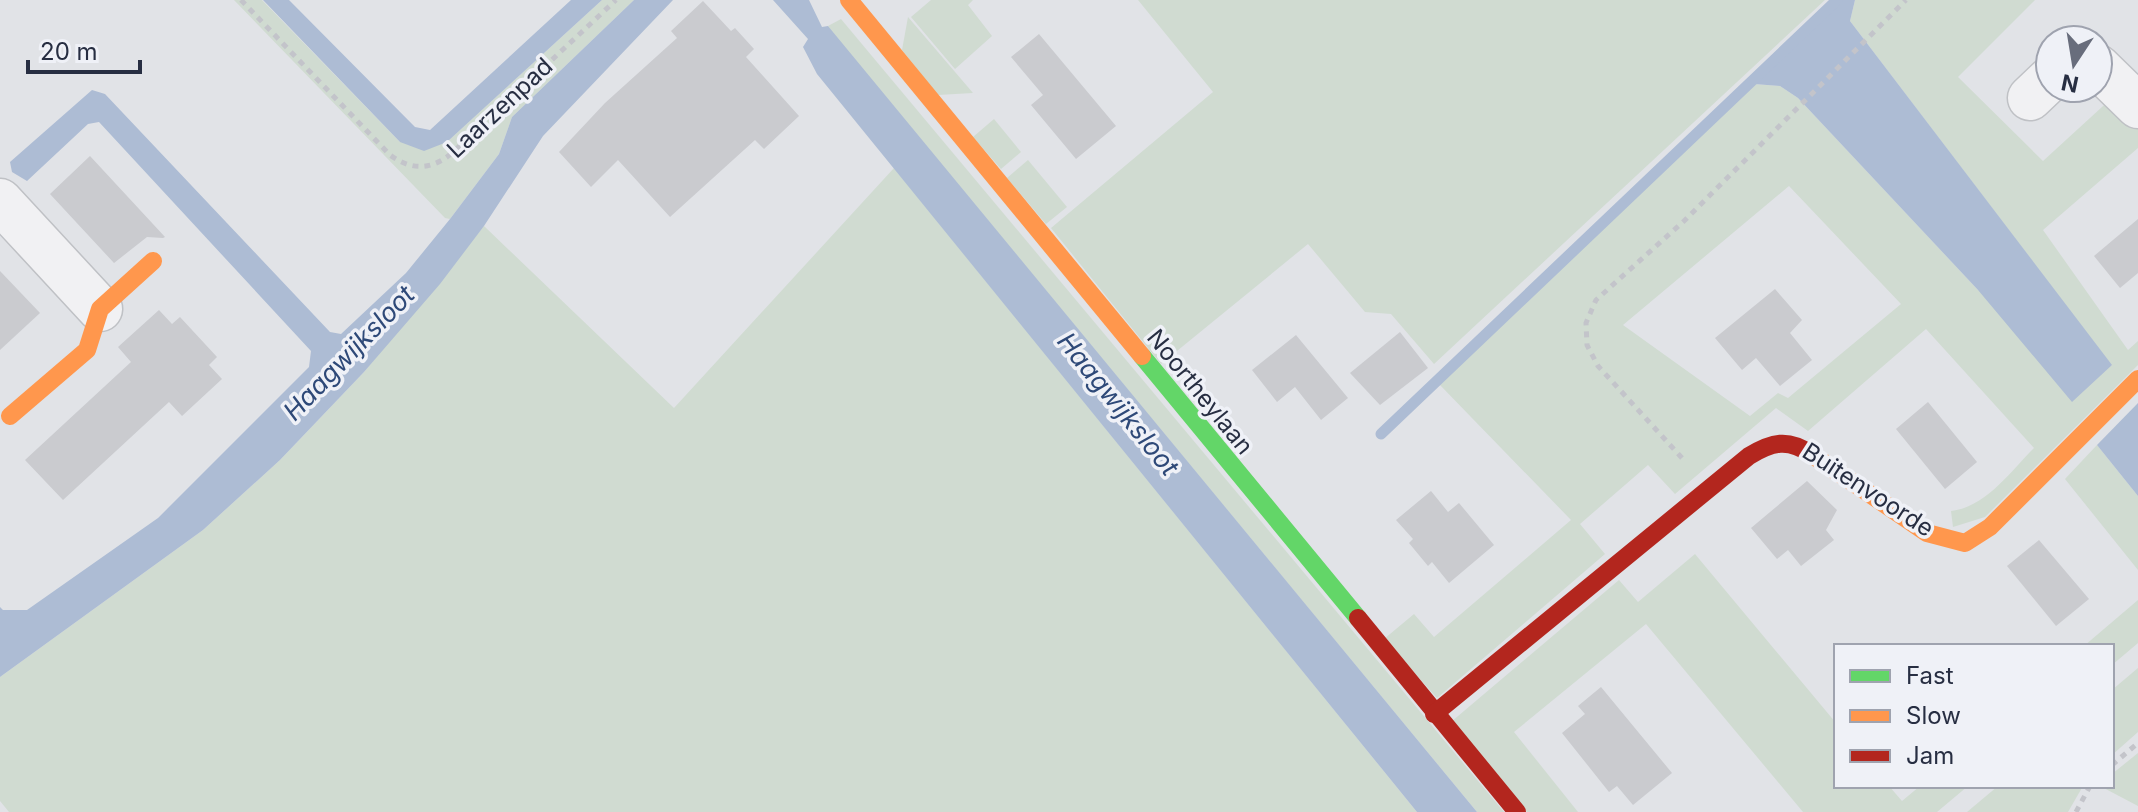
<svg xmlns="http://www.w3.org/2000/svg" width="2138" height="812" font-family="Inter,sans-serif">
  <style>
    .green { fill: #d0dbd1; fill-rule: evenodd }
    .water { fill: #adbcd4 }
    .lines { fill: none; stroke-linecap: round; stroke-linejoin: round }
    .stream { stroke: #adbcd4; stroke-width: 11 }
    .building { fill: #cacbcf }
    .street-casing { stroke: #bfc1c5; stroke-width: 47 }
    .path { stroke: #c3c4ca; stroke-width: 5; stroke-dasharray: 6 6; stroke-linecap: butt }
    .street { stroke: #f1f1f3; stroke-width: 44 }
    .fast { stroke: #63d668; stroke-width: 18 }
    .slow { stroke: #ff974d; stroke-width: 18 }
    .jam { stroke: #b3261e; stroke-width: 18 }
    .labels { text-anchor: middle; stroke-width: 7; stroke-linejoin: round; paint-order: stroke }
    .street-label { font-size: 24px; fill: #272e42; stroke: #eff1f7 }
    .water-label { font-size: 26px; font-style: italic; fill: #2e4978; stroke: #eff1f7 }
  </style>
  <rect width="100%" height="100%" fill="#e1e3e7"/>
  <g class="green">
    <polygon points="234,0 262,0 400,142 447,142 602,0 634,0 512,117 499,154 450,219 445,218"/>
    <polygon points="931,0 973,0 968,5 992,36 955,69 911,17"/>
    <polygon points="1138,0 1825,0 1434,364 1391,314 1365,312 1308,244 1161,364 1051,228 1213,92"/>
    <path d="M1855 0H2035L1958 77 2043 161 2114 96 2138 120V148L2043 230 2128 350 2138 341V365L1985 517 1953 527 1951 511C1986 507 2010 472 2034 448L1926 329 1808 431 1776 408 1675 494 1648 465 1580 524 1605 554 1437 698 1384 639 1414 614 1434 637 1571 520 1439 384 1754 84 1780 86 1798 98 1978 290 2112 366 1850 21ZM1789 186 1901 304 1788 398 1778 393 1750 416 1623 325Z"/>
    <polygon points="908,17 973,93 938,95 902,50"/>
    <polygon points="841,19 1504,812 1477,812 832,32 828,26"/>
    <polygon points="994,119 1021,152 1001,169 973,137"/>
    <polygon points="1028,160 1067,207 1046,224 1007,178"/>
    <polygon points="894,168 1417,812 9,812 0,801 0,677 203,530 280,460 364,372 484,226 674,408"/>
    <polygon points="2097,445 2138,496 2138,570 2065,479"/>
    <polygon points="1695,554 1836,723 1836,786 1889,786 1902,801 1920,786 1968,786 1937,812 1803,812 1646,624 1514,732 1578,812 1527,812 1451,722 1619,580 1638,602"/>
    <polygon points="2138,600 2138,643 2112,665 2112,646 2084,646"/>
    <polygon points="2138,668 2138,732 2112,755 2112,690"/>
    <polygon points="2138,753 2138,806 2100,786 2112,786 2112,774"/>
    <polygon points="1998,786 2083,786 2068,812 1967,812"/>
  </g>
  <g class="water">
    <polygon points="263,0 289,0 415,127 430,130 571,0 602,0 447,142 424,151 400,142"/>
    <polygon points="634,0 673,0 543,136 484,226 440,284 364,372 280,460 203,530 0,677 0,607 3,610 27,610 158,518 309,367 311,351 99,122 88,124 27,181 12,172 10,162 92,90 105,94 330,332 341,334 406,273 450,219 499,154 512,117"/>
    <polygon points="773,0 809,0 822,27 828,26 1477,812 1417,812 817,74 803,47 808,39"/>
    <polygon points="1837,0 1855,0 1850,21 2112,365 2072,402 1978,290 1798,98 1780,86 1754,84 1769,63"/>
    <polygon points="2138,403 2138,496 2097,445"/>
  </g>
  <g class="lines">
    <polyline class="stream" points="1381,434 1837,0"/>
  </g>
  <g class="building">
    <polygon points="703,1 731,31 735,28 754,49 746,57 799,116 764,149 755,140 670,217 618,160 591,187 559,152 605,103 677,38 671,31"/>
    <polygon points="1039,34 1116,126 1076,159 1031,105 1043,95 1011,57"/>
    <polygon points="90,156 165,237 163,238 147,237 114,263 50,194"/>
    <polygon points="2138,219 2138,273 2120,288 2094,256"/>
    <polygon points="0,271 40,313 0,350"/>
    <polygon points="1775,289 1802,320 1790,333 1812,360 1780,386 1756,358 1742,370 1715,338"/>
    <polygon points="159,310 172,324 180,317 217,357 209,365 222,379 182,416 169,402 63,500 25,460 131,362 118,347"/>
    <polygon points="1400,332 1428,368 1380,405 1350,373"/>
    <polygon points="1296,335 1348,398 1321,420 1295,387 1277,402 1252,370"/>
    <polygon points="1928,402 1977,462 1945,489 1896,429"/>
    <polygon points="1807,481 1837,510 1826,530 1834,540 1801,566 1788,550 1777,559 1751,528"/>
    <polygon points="1431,491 1448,512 1459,503 1494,545 1449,583 1432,562 1428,566 1409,543 1413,539 1396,520"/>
    <polygon points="2039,540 2089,599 2056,626 2007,566"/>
    <polygon points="1601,687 1672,773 1633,805 1617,786 1609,792 1562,733 1585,714 1578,706"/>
  </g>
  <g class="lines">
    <g class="street-casing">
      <g id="street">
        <polyline points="2098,67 2138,106"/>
        <polyline points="2030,98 2050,79"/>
        <polyline points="0,201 100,309"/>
      </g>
    </g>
    <g class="path">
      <path d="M241 0 390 155C412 171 432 170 452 153L616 0"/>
      <polyline points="1682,458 1598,366 1587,345 1586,323 1596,300 1684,221 1906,0"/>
      <polyline points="2112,765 2138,743"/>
      <polyline points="2076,812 2090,786"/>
    </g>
    <use href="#street" class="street"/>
    <polyline class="fast" points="1142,356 1358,618"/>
    <g class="slow">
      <polyline points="849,0 1142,356"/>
      <polyline points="10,416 87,350 100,309 153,261"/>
      <polyline points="1811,454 1927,533 1965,543 1990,527 2138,379"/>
    </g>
    <g class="jam">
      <polyline points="1358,618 1517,812"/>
      <path d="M1434 714 1749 456C1772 442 1788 438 1811 454"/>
    </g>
  </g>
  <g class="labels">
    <g class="street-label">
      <text transform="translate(500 108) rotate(-43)" y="8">Laarzenpad</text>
      <text transform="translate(1200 392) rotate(51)" y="8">Noortheylaan</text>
      <text transform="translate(1868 490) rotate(33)" y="8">Buitenvoorde</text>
    </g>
    <g class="water-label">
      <text transform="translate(349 353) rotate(-46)" y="9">Haagwijksloot</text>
      <text transform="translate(1118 404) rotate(51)" y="9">Haagwijksloot</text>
    </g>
  </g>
  <rect x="1834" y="644" width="280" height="144" fill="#eff1f7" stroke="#9fa3af" stroke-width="2"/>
  <rect x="1850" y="670" width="40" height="12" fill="#63d668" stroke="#9fa3af" stroke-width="2"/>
  <text x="1906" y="684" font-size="24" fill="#272e42">Fast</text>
  <rect x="1850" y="710" width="40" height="12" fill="#ff974d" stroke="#9fa3af" stroke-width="2"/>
  <text x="1906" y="724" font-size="24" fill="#272e42">Slow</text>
  <rect x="1850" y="750" width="40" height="12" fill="#b3261e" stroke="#9fa3af" stroke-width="2"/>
  <text x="1906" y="764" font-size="24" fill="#272e42">Jam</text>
  <g transform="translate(2074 64) rotate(192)"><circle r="38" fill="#eff1f7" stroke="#9fa3af" stroke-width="2"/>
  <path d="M0-6L14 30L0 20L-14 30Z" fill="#686d7c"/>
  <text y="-12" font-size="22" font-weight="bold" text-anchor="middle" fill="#272e42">N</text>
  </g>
  <path d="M28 60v12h112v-12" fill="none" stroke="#272e42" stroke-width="4"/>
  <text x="40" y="60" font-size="24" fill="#272e42" stroke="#eff1f7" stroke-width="6" paint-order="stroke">20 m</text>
</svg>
